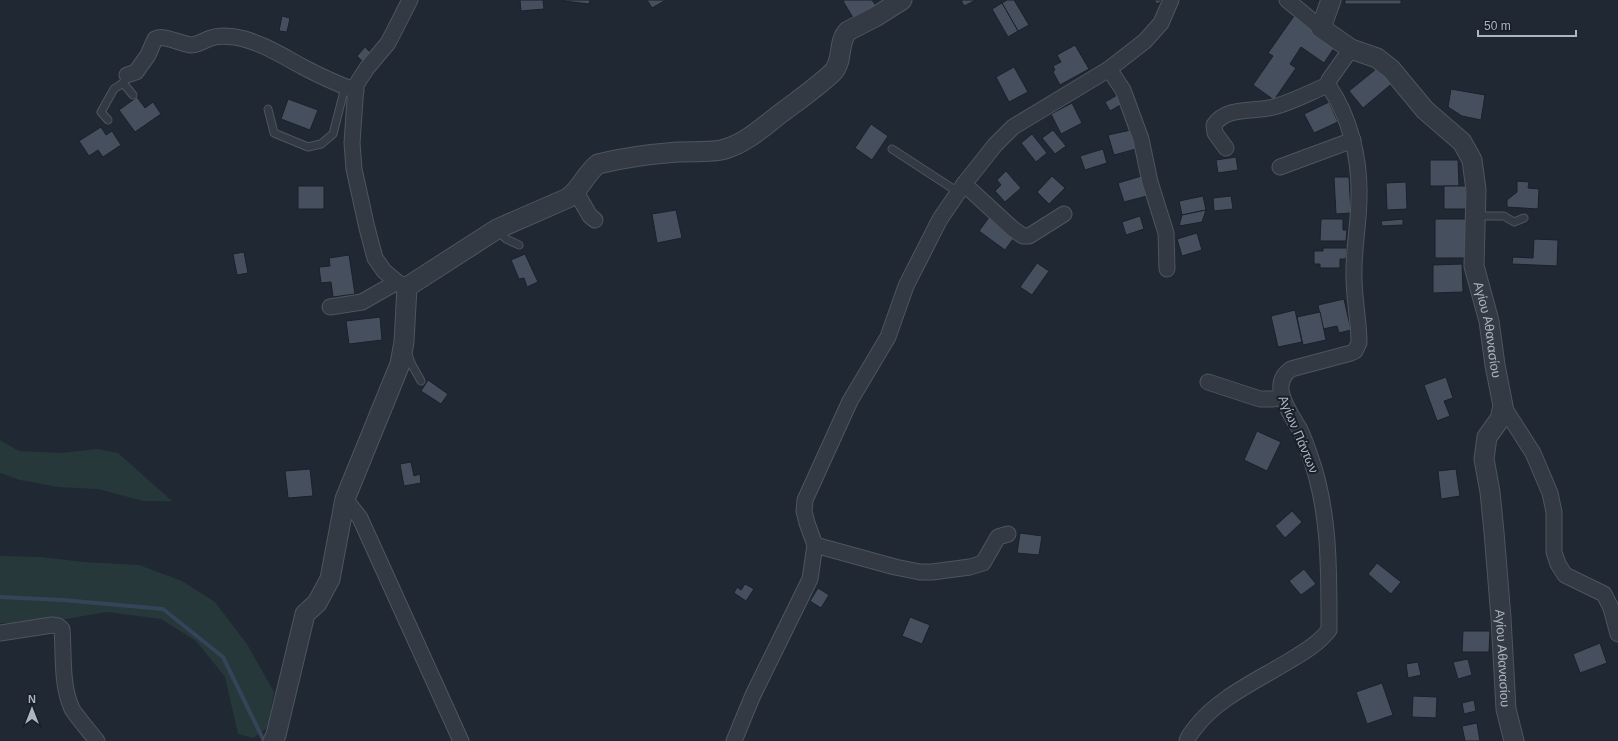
<svg xmlns="http://www.w3.org/2000/svg" width="1618" height="741" font-family="Helvetica,sans-serif">
  <style>
    .green { fill: #263839 }
    .lines { fill: none; stroke-linecap: round; stroke-linejoin: round }
    .stream { stroke: #354459; stroke-width: 4 }
    .building { fill: #464f5d; stroke: #1b212b }
    .service-casing { stroke: #4e555f; stroke-width: 9 }
    .minor-casing { stroke: #4e555f; stroke-width: 17 }
    .tertiary-casing { stroke: #4e555f; stroke-width: 21 }
    .service { stroke: #333a44; stroke-width: 7 }
    .minor { stroke: #333a44; stroke-width: 15 }
    .tertiary { stroke: #333a44; stroke-width: 19 }
    .labels { text-anchor: middle; stroke-width: 4; stroke-linejoin: round; paint-order: stroke }
    .street-label { font-size: 13px; fill: #adb5c1; stroke: #191f29 }
  </style>
  <rect width="100%" height="100%" fill="#202833"/>
  <g class="green">
    <polygon points="0,440 19,451 61,453 97,449 118,453 172,501 143,501 98,489 58,487 20,480 0,473"/>
    <polygon points="0,556 41,557 84,562 139,565 182,581 215,602 247,644 274,692 268,728 253,738 238,734 225,677 196,641 161,619 107,612 42,623 0,623"/>
  </g>
  <g class="lines">
    <polyline class="stream" points="0,597 63,600 163,609 223,657 264,741"/>
  </g>
  <g class="building">
    <polygon points="520,0 543,0 544,9 521,11"/>
    <polygon points="564,0 590,0 589,4 564,1"/>
    <polygon points="647,0 666,0 652,8"/>
    <polygon points="845,0 872,0 877,7 855,21 843,1"/>
    <polygon points="961,0 976,0 964,6"/>
    <polygon points="1007,0 1014,0 1029,25 1018,31 1002,3"/>
    <polygon points="1154,0 1163,0 1157,4"/>
    <rect x="1345" y="0" width="56" height="4"/>
    <polygon points="1002,3 1018,31 1008,37 992,9"/>
    <polygon points="282,16 290,18 287,32 279,31"/>
    <polygon points="1294,16 1336,45 1324,63 1301,47 1290,64 1296,68 1274,100 1253,85 1273,56 1268,53"/>
    <polygon points="1075,45 1089,69 1060,85 1053,72 1055,70 1053,66 1061,62 1057,55"/>
    <polygon points="365,47 372,54 364,63 357,56"/>
    <polygon points="1381,65 1395,81 1363,108 1349,91"/>
    <polygon points="1014,67 1028,92 1009,102 996,77"/>
    <polygon points="1451,89 1485,95 1481,120 1462,116 1448,107"/>
    <polygon points="1119,94 1124,103 1110,111 1105,102"/>
    <polygon points="137,97 145,108 153,102 161,114 135,132 119,110"/>
    <polygon points="288,99 318,110 310,130 281,119"/>
    <polygon points="1329,102 1338,122 1314,133 1304,114"/>
    <polygon points="1072,103 1082,123 1061,134 1051,114"/>
    <polygon points="871,124 888,136 872,160 855,148"/>
    <polygon points="101,127 106,135 112,131 121,145 103,157 98,150 89,156 79,141"/>
    <polygon points="1053,130 1066,146 1055,154 1042,138"/>
    <polygon points="1131,130 1136,149 1114,155 1108,135"/>
    <polygon points="1032,134 1047,153 1036,162 1021,143"/>
    <polygon points="1103,149 1107,163 1085,170 1080,156"/>
    <polygon points="1236,157 1238,170 1218,173 1216,160"/>
    <polygon points="1430,160 1458,160 1459,186 1430,186"/>
    <polygon points="1006,171 1021,188 1005,202 995,191 1001,185 997,180"/>
    <polygon points="1145,175 1151,195 1124,202 1118,183"/>
    <polygon points="1052,176 1065,188 1049,204 1037,192"/>
    <polygon points="1334,177 1349,177 1351,213 1336,214"/>
    <polygon points="1517,181 1529,182 1528,188 1539,189 1538,209 1507,207 1507,200 1517,192"/>
    <polygon points="1406,182 1407,209 1387,210 1386,183"/>
    <rect x="298" y="186" width="26" height="23"/>
    <polygon points="1444,186 1466,186 1467,209 1444,209"/>
    <polygon points="1203,196 1206,210 1182,215 1179,201"/>
    <polygon points="1231,196 1233,209 1214,211 1213,198"/>
    <polygon points="676,210 682,238 657,243 652,214"/>
    <polygon points="1206,210 1202,222 1179,226 1182,215"/>
    <polygon points="990,216 1016,235 1005,250 979,231"/>
    <polygon points="1140,216 1144,229 1126,235 1122,222"/>
    <polygon points="1321,219 1343,219 1343,230 1347,230 1346,241 1320,241"/>
    <polygon points="1403,219 1403,225 1382,226 1381,221"/>
    <rect x="1435" y="219" width="31" height="39"/>
    <polygon points="1197,233 1202,250 1182,256 1177,239"/>
    <polygon points="1534,239 1558,240 1557,266 1512,264 1513,257 1533,258"/>
    <polygon points="1323,248 1347,248 1346,259 1340,259 1340,268 1320,268 1320,264 1314,264 1314,251 1323,251"/>
    <polygon points="244,252 248,273 237,275 233,254"/>
    <polygon points="525,254 538,282 527,287 524,278 519,279 511,260"/>
    <polygon points="349,255 355,294 333,297 331,282 321,283 319,267 330,266 329,258"/>
    <polygon points="1037,263 1049,271 1032,295 1020,287"/>
    <polygon points="1462,264 1463,292 1433,293 1433,265"/>
    <polygon points="1344,299 1351,330 1339,333 1337,326 1323,329 1318,305"/>
    <polygon points="1295,310 1302,342 1278,347 1271,316"/>
    <polygon points="1320,312 1326,340 1303,345 1297,317"/>
    <polygon points="380,317 382,340 349,344 346,321"/>
    <polygon points="1446,377 1453,398 1444,401 1450,416 1437,421 1424,385"/>
    <polygon points="428,380 448,394 441,404 421,391"/>
    <polygon points="1257,431 1281,442 1267,471 1244,460"/>
    <polygon points="411,462 414,476 420,474 421,483 404,486 400,464"/>
    <polygon points="310,469 313,496 288,498 285,471"/>
    <polygon points="1456,469 1460,496 1441,499 1438,471"/>
    <polygon points="1292,511 1302,522 1285,538 1275,526"/>
    <polygon points="1020,533 1042,536 1039,555 1017,553"/>
    <polygon points="1377,563 1401,582 1391,594 1368,574"/>
    <polygon points="1304,569 1316,584 1301,595 1289,581"/>
    <polygon points="745,584 754,589 746,601 734,593 737,587 741,590"/>
    <polygon points="818,588 829,595 821,608 810,601"/>
    <polygon points="910,617 930,625 922,644 902,636"/>
    <polygon points="1463,631 1490,631 1489,652 1462,652"/>
    <polygon points="1600,643 1607,663 1580,673 1573,654"/>
    <polygon points="1468,659 1472,675 1458,679 1453,662"/>
    <polygon points="1418,662 1421,675 1408,678 1406,664"/>
    <polygon points="1382,683 1393,715 1367,724 1356,692"/>
    <polygon points="1413,696 1437,697 1436,718 1412,717"/>
    <polygon points="1474,700 1476,711 1464,714 1462,703"/>
    <polygon points="1477,723 1480,741 1465,741 1462,726"/>
  </g>
  <g class="lines">
    <g class="service-casing">
      <g id="service">
        <polyline points="123,83 133,95"/>
        <polyline points="268,109 274,133 308,147 321,144 333,134 345,87"/>
        <polyline points="108,120 101,112 114,89 123,83 127,75"/>
        <polyline points="892,149 958,192"/>
        <polyline points="1475,216 1504,216 1514,222 1524,218"/>
        <polyline points="497,229 506,239 519,245"/>
        <polyline points="407,352 412,365 421,381"/>
      </g>
    </g>
    <g class="minor-casing">
      <g id="minor">
        <polyline points="1287,0 1321,28"/>
        <polyline points="1109,69 1123,90 1141,139 1150,182 1166,233 1167,269"/>
        <path d="M127 75 136 72 148 55 155 39C163 34 181 44 191 45 198 45 204 40 211 38 219 35 227 36 235 37 259 41 281 55 303 67 320 76 338 84 356 91"/>
        <path d="M1226 148 1215 133 1214 125C1227 105 1257 113 1277 106 1294 101 1311 92 1328 85"/>
        <polyline points="1280,167 1353,140"/>
        <polyline points="964,184 1013,229 1023,236 1029,236 1064,214"/>
        <polyline points="576,192 590,216 595,220"/>
        <polyline points="407,287 397,282 384,271 375,258 367,228 354,169 352,143 356,85 367,68 388,43 410,0"/>
        <polyline points="330,307 362,302 397,282"/>
        <polyline points="1208,382 1260,399 1273,399 1282,396"/>
        <polyline points="1503,406 1533,453 1550,493 1554,512 1554,552 1558,564 1565,575 1604,594 1611,608 1618,634"/>
        <polyline points="345,499 360,518 461,741"/>
        <polyline points="815,545 895,567 920,572 932,572 970,567 983,563 998,537 1008,534"/>
        <path d="M0 633 52 625 58 626 62 629C64 655 61 685 72 709 77 717 90 732 97 741"/>
        <polyline points="734,741 753,695 810,579 815,545 807,523 804,511 805,500 850,401 888,337 906,286 940,219 964,184 995,145 1013,127 1109,69 1145,41 1161,23 1171,0"/>
        <path d="M1187 741C1188 736 1192 732 1195 728 1216 699 1258 680 1289 661 1304 652 1318 644 1329 630 1329 571 1330 511 1310 456 1307 447 1304 438 1300 430 1290 412 1268 385 1291 369L1351 353 1355 351 1359 343C1359 319 1353 295 1354 270 1354 246 1359 222 1359 197 1360 158 1350 117 1328 85L1329 80 1351 49"/>
      </g>
    </g>
    <g class="tertiary-casing">
      <g id="tertiary">
        <path id="s1" d="M1331 0 1321 28 1351 49 1377 58 1391 69 1425 110 1462 142 1472 160 1476 190 1474 266 1489 321 1495 365 1503 406 1500 419 1487 437 1484 459 1490 492 1494 532 1501 618 1506 709 1514 741"/>
        <path d="M273 741 276 735 305 614 317 603 330 579 345 499 400 364 404 342 407 287 497 229 568 198C581 189 585 174 598 164 622 158 652 154 677 152 690 151 713 153 725 149 747 143 766 124 784 111 800 99 817 87 832 73 844 62 837 42 848 31L875 17 902 0"/>
      </g>
    </g>
    <use href="#service" class="service"/>
    <use href="#minor" class="minor"/>
    <use href="#tertiary" class="tertiary"/>
  </g>
  <g class="labels">
    <g class="street-label">
      <text dy="5" stroke="none"><textPath href="#s1" startOffset="406">Αγίου Αθανασίου</textPath></text>
      <text transform="translate(1299 434) rotate(67)" y="5">Αγίων Πάντων</text>
      <text dy="5" stroke="none"><textPath href="#s1" startOffset="742">Αγίου Αθανασίου</textPath></text>
    </g>
  </g>
  <g transform="translate(32 709)" stroke="#191f29" stroke-width="3" paint-order="stroke">
  <path d="M0-3L7 15L0 10L-7 15Z" fill="#adb5c1"/>
  <text y="-6" font-size="11" font-weight="bold" text-anchor="middle" fill="#adb5c1">N</text>
  </g>
  <path d="M1478 30v6h98v-6" fill="none" stroke="#adb5c1" stroke-width="2"/>
  <text x="1484" y="30" font-size="12" fill="#adb5c1" stroke="#191f29" stroke-width="3" paint-order="stroke">50 m</text>
</svg>
